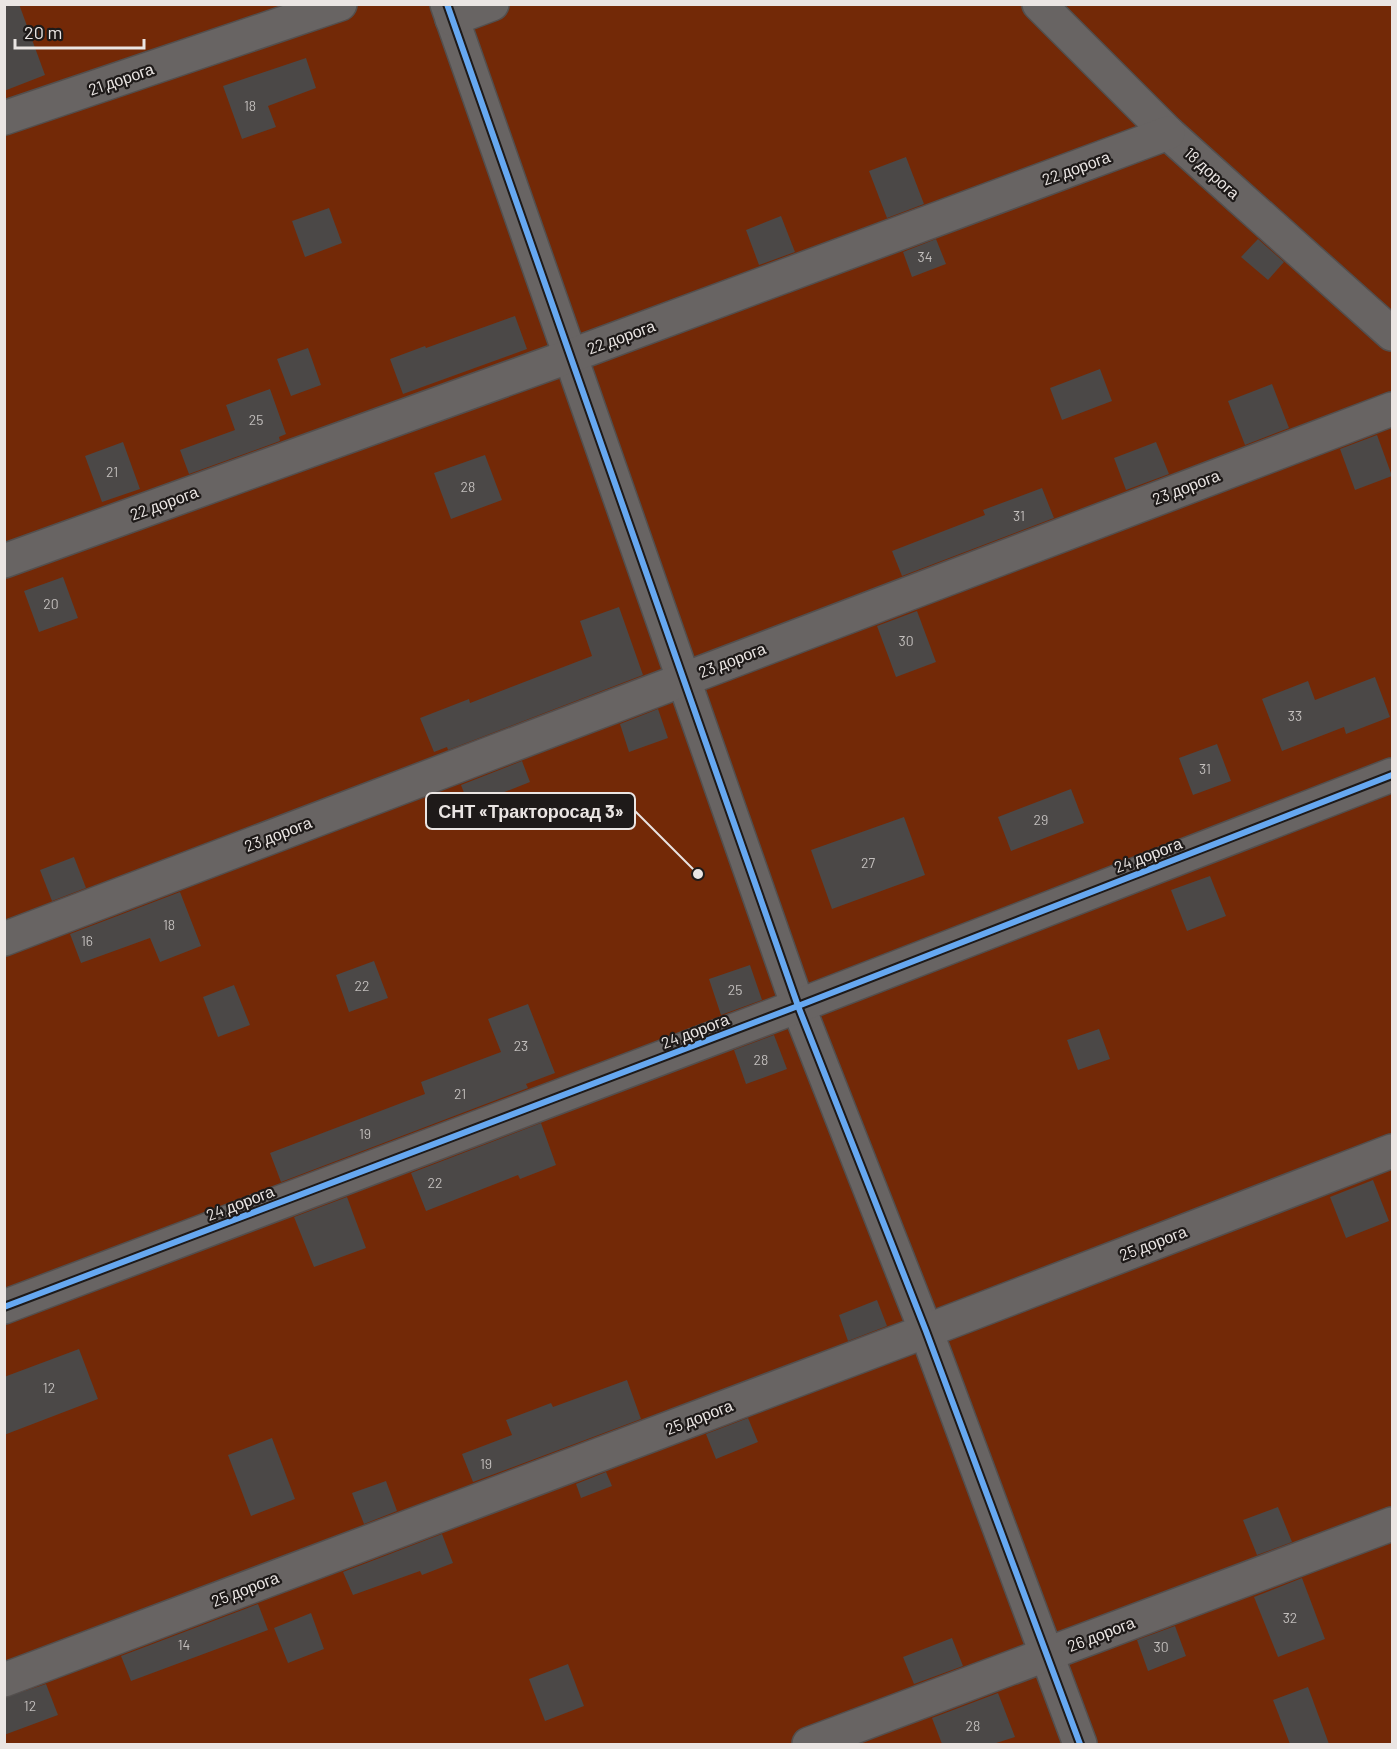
<svg xmlns="http://www.w3.org/2000/svg" width="1397" height="1749" font-family="Barlow,sans-serif">
  <style>
    .green { fill: #732907 }
    .building { fill: #4b4847 }
    .lines { fill: none; stroke-linecap: round; stroke-linejoin: round }
    .street-casing { stroke: #534f4e; stroke-width: 36 }
    .street { stroke: #686463; stroke-width: 33 }
    .cycleway-casing { stroke: #1e1a19; stroke-width: 10 }
    .cycleway { stroke: #66a8f1; stroke-width: 6 }
    .labels { text-anchor: middle; stroke-width: 4.5; stroke-linejoin: round; paint-order: stroke }
    .number-label { font-size: 14px; fill: #c2bebc }
    .street-label { font-size: 16px; fill: #eae5e3; stroke: #1e1a19 }
    .leader { fill: none; stroke: #eae5e3; stroke-width: 2 }
    .callout-dot { fill: #eae5e3; stroke: #1e1a19; stroke-width: 2 }
    .callout { fill: #1e1a19; stroke: #eae5e3; stroke-width: 2 }
    .callout-label { font-size: 18px; text-anchor: middle; font-weight: bold; fill: #eae5e3 }
  </style>
  <rect width="100%" height="100%" fill="#363231"/>
  <rect class="green" x="5" y="5" width="1387" height="1739"/>
  <g class="building">
    <polygon points="4,4 19,4 45,75 4,91"/>
    <polygon points="306,58 316,88 268,106 276,127 242,139 223,86"/>
    <polygon points="906,157 924,204 887,218 869,171"/>
    <polygon points="329,208 342,243 305,257 292,221"/>
    <polygon points="781,216 795,252 759,265 746,230"/>
    <polygon points="936,239 946,264 912,277 903,252"/>
    <polygon points="1258,239 1284,262 1268,280 1241,257"/>
    <polygon points="515,316 527,349 403,394 390,359 425,346 426,348"/>
    <polygon points="308,348 321,385 291,396 277,359"/>
    <polygon points="1100,369 1112,401 1062,420 1050,388"/>
    <polygon points="1272,384 1289,428 1245,445 1228,401"/>
    <polygon points="270,389 286,434 279,437 280,441 189,474 180,450 235,430 226,405"/>
    <polygon points="1377,435 1392,476 1355,490 1340,449"/>
    <polygon points="123,442 140,489 102,502 85,456"/>
    <polygon points="1156,442 1169,474 1126,490 1114,458"/>
    <polygon points="485,455 502,500 451,519 434,473"/>
    <polygon points="1042,488 1054,518 902,576 892,551 985,515 983,510"/>
    <polygon points="63,577 78,618 39,632 24,591"/>
    <polygon points="619,607 643,675 448,750 447,747 434,752 420,718 469,699 470,703 592,656 580,621"/>
    <polygon points="917,611 936,662 896,677 877,626"/>
    <polygon points="1375,677 1390,717 1346,734 1344,727 1282,751 1262,699 1308,681 1315,700"/>
    <polygon points="658,709 668,738 629,752 620,724"/>
    <polygon points="1217,744 1231,781 1193,795 1179,758"/>
    <polygon points="522,761 530,782 469,806 461,785"/>
    <polygon points="1071,789 1084,823 1011,851 998,817"/>
    <polygon points="904,817 925,875 832,909 811,850"/>
    <polygon points="74,857 86,888 52,901 40,870"/>
    <polygon points="1210,876 1226,916 1187,931 1171,890"/>
    <polygon points="180,892 201,946 160,962 150,938 81,963 70,934"/>
    <polygon points="374,961 388,998 349,1012 336,975"/>
    <polygon points="750,965 762,1000 721,1015 709,979"/>
    <polygon points="234,985 250,1025 218,1037 203,997"/>
    <polygon points="528,1004 555,1073 526,1084 528,1088 281,1182 270,1153 425,1094 421,1082 501,1052 488,1019"/>
    <polygon points="1099,1029 1110,1059 1078,1070 1067,1040"/>
    <polygon points="774,1035 787,1069 746,1084 734,1050"/>
    <polygon points="541,1123 556,1165 520,1179 518,1175 426,1211 411,1173"/>
    <polygon points="1373,1180 1389,1221 1346,1238 1330,1197"/>
    <polygon points="347,1197 366,1248 314,1267 294,1217"/>
    <polygon points="877,1300 887,1326 848,1341 839,1315"/>
    <polygon points="79,1349 98,1399 4,1435 4,1377"/>
    <polygon points="627,1380 641,1419 473,1482 462,1454 512,1435 506,1420 551,1403 553,1407"/>
    <polygon points="748,1418 758,1442 716,1459 706,1434"/>
    <polygon points="272,1438 295,1499 251,1516 228,1455"/>
    <polygon points="606,1472 612,1486 581,1498 576,1484"/>
    <polygon points="386,1481 397,1511 364,1524 352,1493"/>
    <polygon points="1278,1507 1292,1542 1257,1555 1243,1520"/>
    <polygon points="442,1534 453,1563 422,1575 420,1571 353,1595 343,1572"/>
    <polygon points="1302,1578 1325,1639 1278,1657 1254,1597"/>
    <polygon points="258,1604 268,1630 131,1681 121,1656"/>
    <polygon points="311,1613 324,1649 288,1663 274,1628"/>
    <polygon points="1175,1626 1186,1656 1148,1671 1137,1640"/>
    <polygon points="952,1638 963,1666 914,1684 903,1657"/>
    <polygon points="568,1664 584,1706 545,1721 529,1679"/>
    <polygon points="46,1684 58,1715 4,1735 4,1698"/>
    <polygon points="1308,1687 1329,1744 1290,1744 1273,1700"/>
    <polygon points="998,1693 1015,1737 993,1744 942,1744 932,1718"/>
  </g>
  <g class="lines">
    <g class="street-casing">
      <g id="street">
        <polyline points="447,4 798,1006 926,1331 1080,1744"/>
        <polyline points="1039,4 1168,133 1392,334"/>
        <polyline points="452,19 492,4"/>
        <polyline points="4,118 340,4"/>
        <polyline points="4,561 570,356 1168,133"/>
        <polyline points="4,939 1392,409"/>
        <polyline points="4,1307 798,1006 1392,775"/>
        <polyline points="4,1680 926,1331 1392,1151"/>
        <polyline points="809,1744 1392,1524"/>
      </g>
    </g>
    <use href="#street" class="street"/>
    <g class="cycleway-casing">
      <g id="cycleway">
        <polyline points="447,4 798,1006 926,1331 1080,1744"/>
        <polyline points="4,1307 798,1006 1392,775"/>
      </g>
    </g>
    <use href="#cycleway" class="cycleway"/>
  </g>
  <g class="labels">
    <g class="number-label">
      <text x="250" y="111">18</text>
      <text x="925" y="262">34</text>
      <text x="256" y="425">25</text>
      <text x="112" y="477">21</text>
      <text x="468" y="492">28</text>
      <text x="1019" y="521">31</text>
      <text x="51" y="609">20</text>
      <text x="906" y="646">30</text>
      <text x="1295" y="721">33</text>
      <text x="1205" y="774">31</text>
      <text x="1041" y="825">29</text>
      <text x="868" y="868">27</text>
      <text x="169" y="930">18</text>
      <text x="87" y="946">16</text>
      <text x="362" y="991">22</text>
      <text x="735" y="995">25</text>
      <text x="521" y="1051">23</text>
      <text x="761" y="1065">28</text>
      <text x="460" y="1099">21</text>
      <text x="365" y="1139">19</text>
      <text x="435" y="1188">22</text>
      <text x="49" y="1393">12</text>
      <text x="486" y="1469">19</text>
      <text x="1290" y="1623">32</text>
      <text x="184" y="1650">14</text>
      <text x="1161" y="1652">30</text>
      <text x="30" y="1711">12</text>
      <text x="973" y="1731">28</text>
    </g>
    <g class="street-label">
      <text transform="translate(121 79) rotate(-19)" y="6">21 дорога</text>
      <text transform="translate(1076 168) rotate(-20)" y="6">22 дорога</text>
      <text transform="translate(1212 173) rotate(42)" y="6">18 дорога</text>
      <text transform="translate(621 337) rotate(-20)" y="6">22 дорога</text>
      <text transform="translate(1186 487) rotate(-21)" y="6">23 дорога</text>
      <text transform="translate(164 503) rotate(-20)" y="6">22 дорога</text>
      <text transform="translate(732 660) rotate(-21)" y="6">23 дорога</text>
      <text transform="translate(278 834) rotate(-21)" y="6">23 дорога</text>
      <text transform="translate(1148 855) rotate(-21)" y="6">24 дорога</text>
      <text transform="translate(695 1031) rotate(-21)" y="6">24 дорога</text>
      <text transform="translate(240 1203) rotate(-21)" y="6">24 дорога</text>
      <text transform="translate(1153 1243) rotate(-21)" y="6">25 дорога</text>
      <text transform="translate(699 1417) rotate(-21)" y="6">25 дорога</text>
      <text transform="translate(245 1589) rotate(-21)" y="6">25 дорога</text>
      <text transform="translate(1101 1634) rotate(-21)" y="6">26 дорога</text>
    </g>
  </g>
  <path class="leader" d="M698 874L635 811"/>
  <circle class="callout-dot" cx="698" cy="874" r="6"/>
  <rect class="callout" x="426" y="793" width="209" height="36" rx="6"/>
  <g class="callout-label">
    <text x="531" y="818">СНТ «Тракторосад 3»</text>
  </g>
  <rect width="1397" height="1749" fill="none" stroke="#eae5e3" stroke-width="12"/>
  <path d="M15 39v9h129v-9" fill="none" stroke="#eae5e3" stroke-width="3"/>
  <text x="24" y="39" font-size="18" fill="#eae5e3" stroke="#1e1a19" stroke-width="4.5" paint-order="stroke">20 m</text>
</svg>
